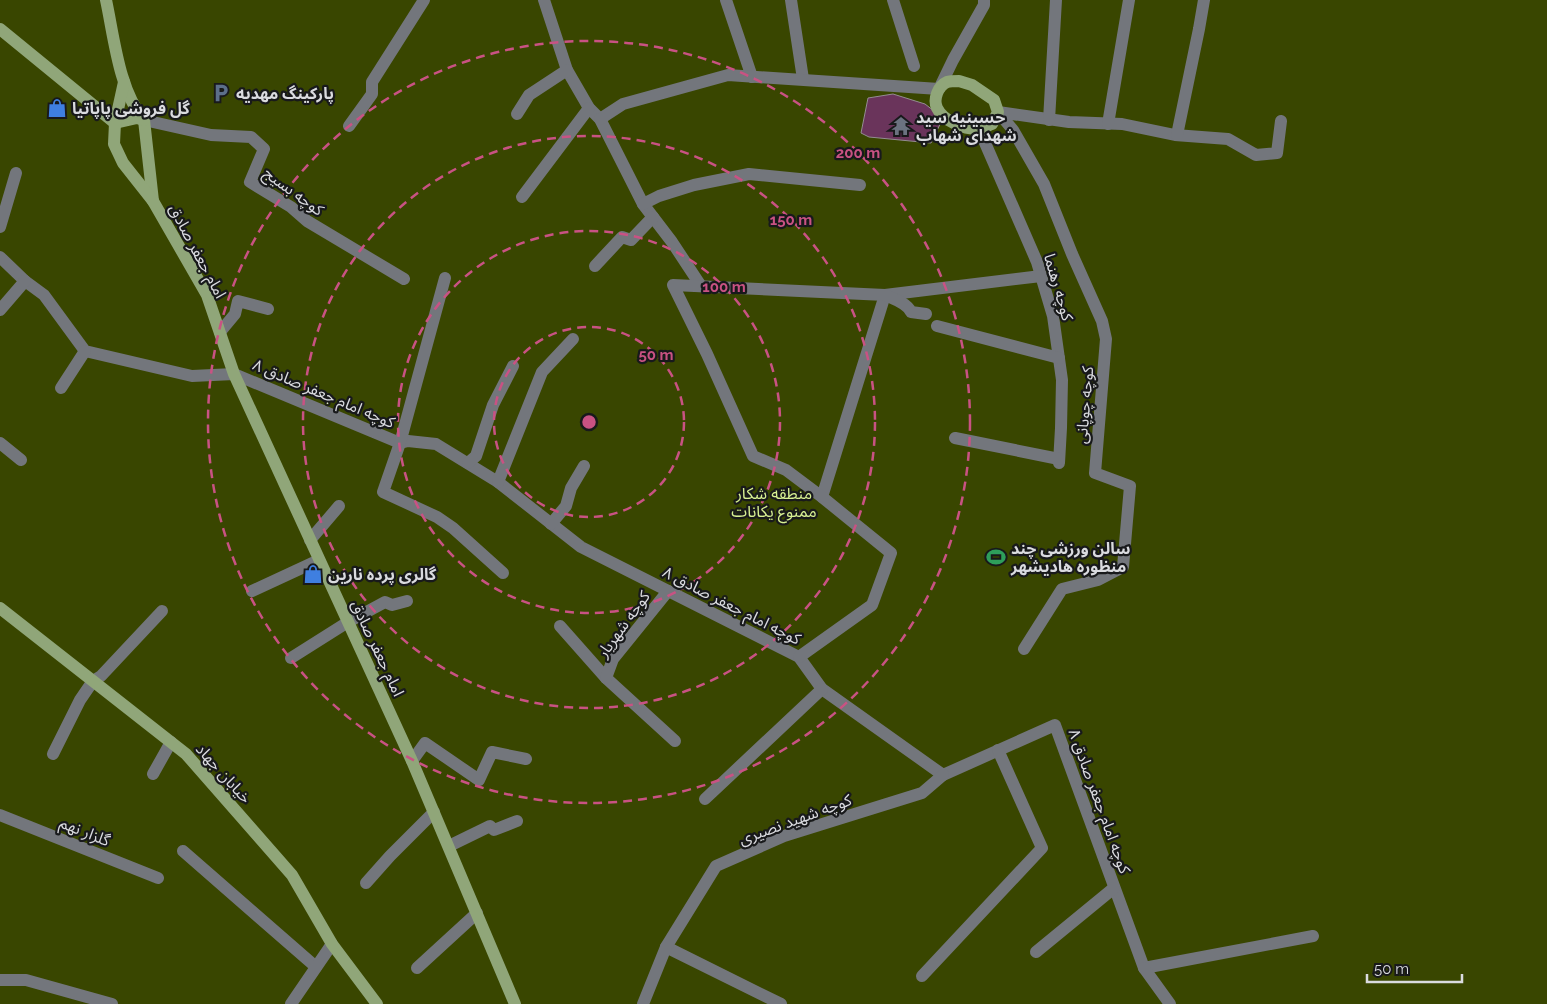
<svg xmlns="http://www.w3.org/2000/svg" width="1547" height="1004" font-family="Raleway,'Noto Sans Arabic',sans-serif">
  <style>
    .green { fill: #394600 }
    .building { fill: #6a345b; stroke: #938d91 }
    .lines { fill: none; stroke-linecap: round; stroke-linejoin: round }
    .minor { stroke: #73767c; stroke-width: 12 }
    .major { stroke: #90a679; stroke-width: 12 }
    .ring { fill: none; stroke: #c95283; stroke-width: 2.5; stroke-dasharray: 9 6 }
    .labels { text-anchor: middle; stroke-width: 4.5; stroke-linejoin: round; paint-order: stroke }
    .poi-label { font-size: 16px; font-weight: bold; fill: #dadbdf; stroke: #18191b; text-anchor: start }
    .street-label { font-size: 16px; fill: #dadbdf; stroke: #18191b }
    .park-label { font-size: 16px; fill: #d8f192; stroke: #18191b }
    .centre { fill: #c95283; stroke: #18191b; stroke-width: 2.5 }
    .ring-label { font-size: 15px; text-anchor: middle; font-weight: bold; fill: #c95283; stroke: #18191b; stroke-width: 4.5; stroke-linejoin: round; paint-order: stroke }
  </style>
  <rect width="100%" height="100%" fill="#2f3136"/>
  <rect class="green" x="0" y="0" width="1547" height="1004"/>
  <polygon class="building" points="893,94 925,104 943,118 931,143 869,137 861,133 868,98"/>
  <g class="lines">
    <g class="minor">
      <polyline points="544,0 567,70 589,108 600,119 643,204 672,242 701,286"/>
      <polyline points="726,0 752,77"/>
      <polyline points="791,0 803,79"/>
      <polyline points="893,0 914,66"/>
      <polyline points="998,112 1013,130 1044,184 1072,254 1102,321 1106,339 1095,473 1130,486 1123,567 1098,580 1062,589 1024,649"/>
      <polyline points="998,112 1069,122 1122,124 1175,135 1228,139 1256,155 1277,153 1281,121"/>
      <polyline points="517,114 529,95 567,70"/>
      <polyline points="600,119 623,104 728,75 939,89 953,60 984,5 984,0"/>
      <polyline points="144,120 211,135 251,137 264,149 250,182 291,207 307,221 404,279"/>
      <polyline points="1049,120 1056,0"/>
      <polyline points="1108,124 1129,0"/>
      <polyline points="349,126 372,94 372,82 424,0"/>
      <polyline points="979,129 1037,262 1053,316 1062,380 1061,428 1059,463"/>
      <polyline points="1177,135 1199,29 1204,0"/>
      <polyline points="522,197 589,108"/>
      <polyline points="643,204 659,196 694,185 749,174 860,185"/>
      <polyline points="0,227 16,173"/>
      <polyline points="0,257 25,281 44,295 85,351 192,376 234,374 400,443 408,441 436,444 498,482 581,547 799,657 822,689 943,775 1055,725 1144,968 1313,936"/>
      <polyline points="595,266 622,237 631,240 653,217"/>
      <polyline points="445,278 400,443 383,492 437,517 453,528 503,573"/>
      <polyline points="0,310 25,281"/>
      <polyline points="937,326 1059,358"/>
      <polyline points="220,332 235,314 238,301 268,309"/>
      <polyline points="61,388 85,351"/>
      <polyline points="955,438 1059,459"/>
      <polyline points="0,443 21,460"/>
      <polyline points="468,463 476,456 493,405 513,366"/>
      <polyline points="498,482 542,372 573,339"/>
      <polyline points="822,497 885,295 1041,276"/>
      <polyline points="551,524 566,506 571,488 584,466"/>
      <polyline points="310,540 339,506"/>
      <polyline points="252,591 319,560"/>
      <polyline points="560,626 606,678 675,741"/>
      <path d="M799 657 872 605 891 553 822 497 786 470 753 456 707 354 673 285 885 295C894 299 907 303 911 312L926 314"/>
      <polyline points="291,658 348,622 385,602 392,605 407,601"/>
      <polyline points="606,678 613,659 668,591"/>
      <polyline points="53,754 80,700 93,681 101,676 162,611"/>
      <polyline points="412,761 425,743 479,780 492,752 526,759"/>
      <polyline points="153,774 171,742"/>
      <polyline points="705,799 822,689"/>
      <polyline points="0,815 158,878"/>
      <polyline points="449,846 490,826 494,830 517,821"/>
      <polyline points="183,851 316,967"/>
      <polyline points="366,883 390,856 434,812"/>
      <polyline points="666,947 781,1004"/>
      <polyline points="1036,952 1114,888"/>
      <polyline points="417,968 477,913"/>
      <polyline points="1144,968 1170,1004"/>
      <polyline points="922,976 1042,848 998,750"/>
      <polyline points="0,980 26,980 112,1004"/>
      <polyline points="291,1004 332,944"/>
      <polyline points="643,1004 666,947 716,866 784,836 922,793 943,775"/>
    </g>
    <g class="major">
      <path d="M106 0C114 37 119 91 144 120L153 201"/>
      <polyline points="0,29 115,123 137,118 144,120"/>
      <path d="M959 81 972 85 994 100 998 112 992 124C987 126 982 129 977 129 964 129 943 121 937 108 933 99 938 86 947 82 950 81 956 81 959 81Z"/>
      <polyline points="124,82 115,123 114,144 123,163 153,201 207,295 234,374 412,761 515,1004"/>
      <polyline points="0,608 186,754 292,875 332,944 377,1004"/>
    </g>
  </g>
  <g class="ring">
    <circle cx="589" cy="422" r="95"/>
    <circle cx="589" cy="422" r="191"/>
    <circle cx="589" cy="422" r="286"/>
    <circle cx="589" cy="422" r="381"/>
  </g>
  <defs>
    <g id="parking-bare" transform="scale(1.5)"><path d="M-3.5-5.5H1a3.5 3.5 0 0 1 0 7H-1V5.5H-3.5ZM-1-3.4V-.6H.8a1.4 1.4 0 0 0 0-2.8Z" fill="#5c6f8a" stroke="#18191b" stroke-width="2.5" paint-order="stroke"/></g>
    <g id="shop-bare" transform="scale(1.5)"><path d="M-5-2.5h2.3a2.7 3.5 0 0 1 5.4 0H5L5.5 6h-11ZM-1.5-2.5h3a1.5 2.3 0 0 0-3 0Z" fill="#3f7fe0" stroke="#18191b" stroke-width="2.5" paint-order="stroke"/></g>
    <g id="temple-bare" transform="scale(1.5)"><path d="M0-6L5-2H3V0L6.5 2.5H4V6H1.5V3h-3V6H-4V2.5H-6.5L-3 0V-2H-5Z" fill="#6b7280" stroke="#18191b" stroke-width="2.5" paint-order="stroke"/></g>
    <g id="stadium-bare" transform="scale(1.5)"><path d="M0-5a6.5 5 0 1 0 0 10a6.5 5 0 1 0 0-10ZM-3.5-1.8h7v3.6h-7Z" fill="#2e9e5b" stroke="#18191b" stroke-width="2.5" paint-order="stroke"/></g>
  </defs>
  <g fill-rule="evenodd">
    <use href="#parking-bare" x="221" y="93"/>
    <use href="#shop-bare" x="57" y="108"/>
    <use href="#temple-bare" x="901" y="126"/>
    <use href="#stadium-bare" x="996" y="557"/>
    <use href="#shop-bare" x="313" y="574"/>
  </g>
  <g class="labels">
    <g class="poi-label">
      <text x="236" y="99">پارکینگ مهدیه</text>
      <text x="72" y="114">گل فروشی پاپاتیا</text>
      <text x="916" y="123">حسینیه سید<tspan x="916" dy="18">شهدای شهاب</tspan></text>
      <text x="1011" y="554">سالن ورزشی چند<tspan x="1011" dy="18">منظوره هادیشهر</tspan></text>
      <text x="328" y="580">گالری پرده نارین</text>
    </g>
    <g class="street-label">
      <text transform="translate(294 191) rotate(36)" y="6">کوچه بسیج</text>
      <text transform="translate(198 251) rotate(62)" y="6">امام جعفر صادق</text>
      <text transform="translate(1059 287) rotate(74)" y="6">کوچه رهنما</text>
      <text transform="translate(324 393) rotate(23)" y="6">کوچه امام جعفر صادق ۸</text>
      <text transform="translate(1084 405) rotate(-85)" y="6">کوچه چوپانی</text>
      <text transform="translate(732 605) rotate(27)" y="6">کوچه امام جعفر صادق ۸</text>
      <text transform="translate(623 624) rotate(-54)" y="6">کوچه شهریار</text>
      <text transform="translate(378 648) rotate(65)" y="6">امام جعفر صادق</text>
      <text transform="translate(224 773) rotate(48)" y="6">خیابان جهاد</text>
      <text transform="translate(1100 801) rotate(70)" y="6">کوچه امام جعفر صادق ۸</text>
      <text transform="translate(795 819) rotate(-20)" y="6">کوچه شهید نصیری</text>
      <text transform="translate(85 831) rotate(22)" y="6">گلزار نهم</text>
    </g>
    <g class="park-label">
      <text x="774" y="499">منطقه شکار<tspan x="774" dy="18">ممنوع یکانات</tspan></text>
    </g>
  </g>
  <circle cx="589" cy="422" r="8" class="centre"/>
  <g class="ring-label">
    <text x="858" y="158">200 m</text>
    <text x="791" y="225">150 m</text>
    <text x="724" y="292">100 m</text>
    <text x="656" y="360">50 m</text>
  </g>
  <path d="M1367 974v8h95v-8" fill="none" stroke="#dadbdf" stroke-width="2.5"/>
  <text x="1374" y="974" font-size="15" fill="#dadbdf" stroke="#18191b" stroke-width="4" paint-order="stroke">50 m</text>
</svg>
